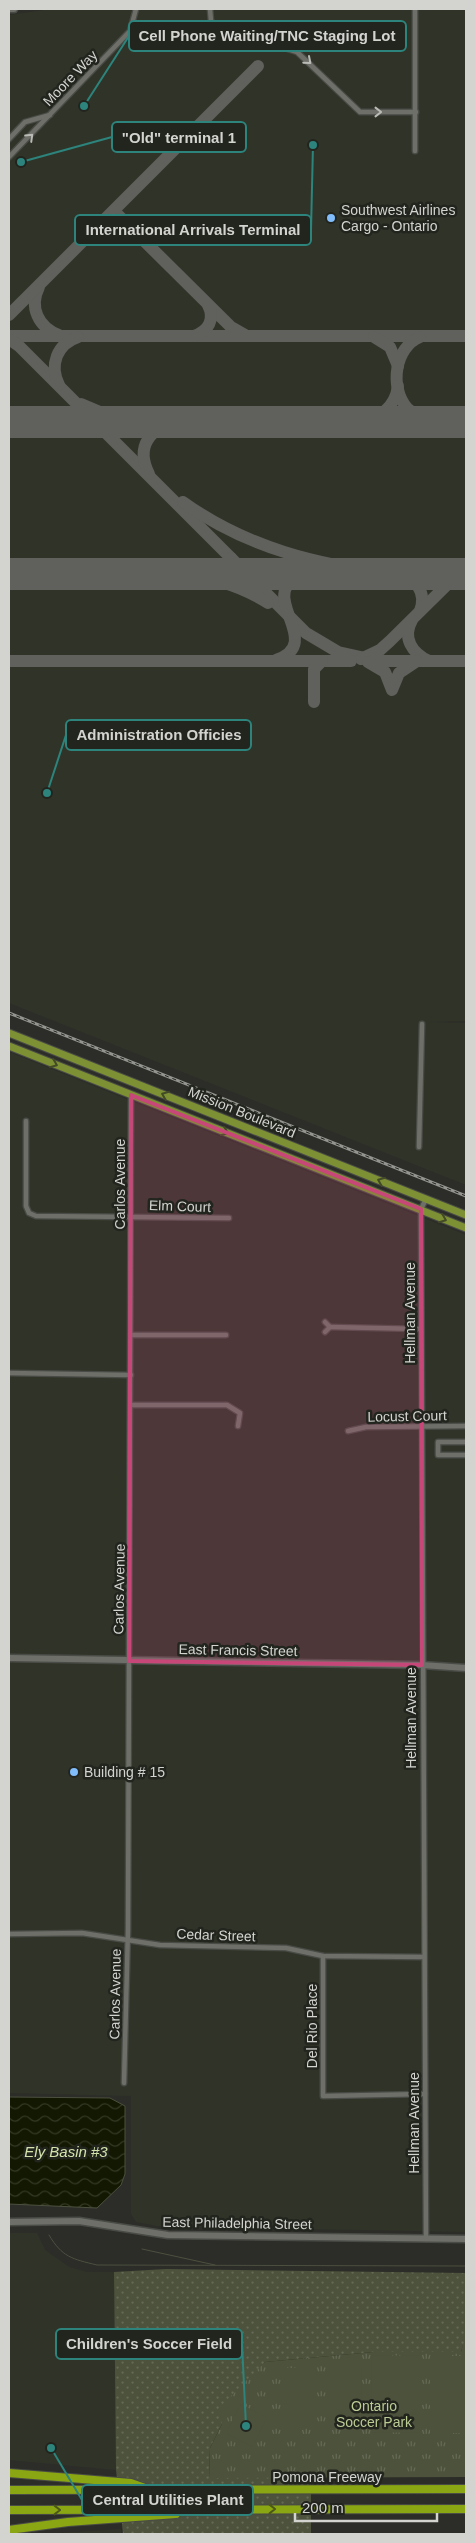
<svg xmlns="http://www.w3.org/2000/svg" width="475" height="2543" font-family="Helvetica,sans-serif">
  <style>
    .built { fill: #303428 }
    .grass { fill: url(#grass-dots) }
    .park { fill: url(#park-tufts) }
    .pitch { fill: #4c523b }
    .water { fill: url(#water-waves); stroke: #4c503f }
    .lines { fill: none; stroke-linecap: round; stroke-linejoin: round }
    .stream { stroke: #4c503f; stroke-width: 1 }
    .taxiway { stroke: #60605c; stroke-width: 12 }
    .runway { stroke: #60605c; stroke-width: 32 }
    .street-casing { stroke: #494b46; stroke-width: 7 }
    .secondary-casing { stroke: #494b46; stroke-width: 9 }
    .primary-casing { stroke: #494b46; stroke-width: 9 }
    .highway-casing { stroke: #494b46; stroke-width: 10 }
    .street { stroke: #6d6f68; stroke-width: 4.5 }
    .secondary { stroke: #6d6f68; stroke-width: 6 }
    .primary { stroke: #7e9034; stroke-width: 7 }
    .highway { stroke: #8aa612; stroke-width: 8 }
    .rail-casing { stroke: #93948f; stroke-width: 3 }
    .rail { stroke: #22241e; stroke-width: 1; stroke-dasharray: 4; stroke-linecap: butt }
    .oneway { stroke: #babbb6 }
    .oneway2 { stroke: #424a26 }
    .oneway3 { stroke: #4c5819 }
    .marked { fill: #c64778; fill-opacity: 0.2; stroke: #c64778; stroke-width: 4; stroke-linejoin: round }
    .poi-dot { fill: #81bdfa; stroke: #22241e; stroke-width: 2 }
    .labels { text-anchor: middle; stroke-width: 5; stroke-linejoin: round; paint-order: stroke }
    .street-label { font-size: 14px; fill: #d3d4d0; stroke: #22241e }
    .poi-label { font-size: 14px; fill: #d3d4d0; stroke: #22241e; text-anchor: start }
    .park-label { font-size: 14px; fill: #bbcb94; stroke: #22241e }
    .water-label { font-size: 15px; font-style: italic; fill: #d3e3ab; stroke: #22241e }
    .leader { fill: none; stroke: #2c847d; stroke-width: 2 }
    .callout-dot { fill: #2c847d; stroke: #22241e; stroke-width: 2 }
    .callout { fill: #22241e; stroke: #2c847d; stroke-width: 2 }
    .callout-label { font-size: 15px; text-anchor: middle; font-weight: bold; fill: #d3d4d0 }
  </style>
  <defs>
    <pattern id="grass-dots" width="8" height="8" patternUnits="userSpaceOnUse" patternTransform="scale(1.25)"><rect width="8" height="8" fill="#4c523b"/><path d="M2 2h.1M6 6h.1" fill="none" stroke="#656a56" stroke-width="1.8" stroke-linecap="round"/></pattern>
    <pattern id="park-tufts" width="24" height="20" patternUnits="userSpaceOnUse" patternTransform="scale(1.25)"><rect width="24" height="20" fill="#4c523b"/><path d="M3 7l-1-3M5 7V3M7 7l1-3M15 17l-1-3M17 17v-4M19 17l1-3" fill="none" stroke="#656a56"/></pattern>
    <pattern id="water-waves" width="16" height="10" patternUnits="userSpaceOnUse" patternTransform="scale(1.25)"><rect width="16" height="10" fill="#121801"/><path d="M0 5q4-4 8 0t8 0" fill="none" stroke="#343925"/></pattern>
  </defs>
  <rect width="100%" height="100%" fill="#2c2d28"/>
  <g class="built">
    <polygon points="52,9 466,9 466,1021 429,1022 466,1023 466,1185 9,1003 9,15"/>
    <polygon points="9,1052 466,1235 466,2232 157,2226 136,2222 131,2214 131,2096 9,2093"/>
    <polygon points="9,2233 37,2233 45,2250 69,2267 87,2272 114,2272 116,2470 9,2460"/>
    <polygon points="121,2529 121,2534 51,2534 62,2533"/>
  </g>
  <polygon class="grass" points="166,2269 466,2273 466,2345 463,2345 461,2352 373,2352 265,2362 222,2424 210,2448 209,2477 311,2477 311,2534 123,2534 116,2470 114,2272"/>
  <polygon class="park" points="463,2344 466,2345 466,2477 209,2478 210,2448 222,2424 220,2407 265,2362 373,2352 461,2352"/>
  <g class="pitch">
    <polygon points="372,2355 421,2356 421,2433 371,2432"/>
    <rect x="430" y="2356" width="36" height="77"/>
    <polygon points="327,2365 361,2365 362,2424 327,2424"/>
    <rect x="285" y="2368" width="31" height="57"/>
    <polygon points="241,2404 267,2418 252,2447 226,2433"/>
  </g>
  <polygon class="water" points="9,2097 110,2098 125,2106 125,2174 121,2185 97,2208 9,2204"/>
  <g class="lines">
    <g class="stream">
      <path d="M49 2235C62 2257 72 2259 97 2265L466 2266"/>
      <polyline points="142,2249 215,2265"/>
    </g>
    <g class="taxiway">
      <polyline points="114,211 231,327 245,335"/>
      <path d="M39 287C29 307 38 327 59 335"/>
      <polyline points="9,315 258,66"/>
      <polyline points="9,336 466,336"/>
      <path d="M194 336C209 331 215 319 208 305"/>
      <polyline points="374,337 390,347 398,366"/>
      <path d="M420 337C395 347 389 387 407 408 416 417 426 420 439 422"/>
      <polyline points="9,339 19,346 306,633 338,652 379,661"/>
      <path d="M59 385C49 365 57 344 78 337"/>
      <polyline points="81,404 107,415 155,422"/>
      <polyline points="72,422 100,431"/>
      <path d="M358 422C379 418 395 409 398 386"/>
      <path d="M149 474C135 446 150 428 178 422"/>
      <path d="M183 502C247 548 318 565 394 574"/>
      <path d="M178 574C211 577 240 585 268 603"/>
      <polyline points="220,574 232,568 231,558"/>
      <path d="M398 574C416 579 427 592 420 611"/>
      <path d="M412 620C402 638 412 653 429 661"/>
      <polyline points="361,659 380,650 390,641 466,566"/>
      <path d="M276 660C330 642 245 588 310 574"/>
      <polyline points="9,661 351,661"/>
      <polyline points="371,661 466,661"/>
      <polyline points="368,662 385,672 392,690 399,673 417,661"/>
      <polyline points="314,702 314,669 322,661"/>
    </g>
    <g class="runway">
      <polyline points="9,422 466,422"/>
      <polyline points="9,574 466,574"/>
    </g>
    <g class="street-casing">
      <g id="street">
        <polyline points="210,9 211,21 215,25 297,52 360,112 416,112"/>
        <polyline points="415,9 415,151"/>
        <polyline points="9,139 25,122 50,115"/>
        <polyline points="9,157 130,31 136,9"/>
        <polyline points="26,1121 26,1206 29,1213 36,1216 229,1218"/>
        <polyline points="419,1147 422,1024"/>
        <polyline points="325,1322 330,1327 325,1332"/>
        <polyline points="330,1327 421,1329"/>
        <polyline points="131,1335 226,1335"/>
        <polyline points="9,1373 131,1375"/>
        <polyline points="131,1405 227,1405 240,1413 238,1426"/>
        <polyline points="348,1431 366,1427 466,1426"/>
        <polyline points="466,1442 438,1442 438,1455 466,1455"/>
        <polyline points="9,1934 82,1933 160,1945 286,1948 323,1956 424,1957"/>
        <polyline points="323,1956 323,2096 425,2094"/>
        <polyline points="124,2083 128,1929 131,1095"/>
        <polyline points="426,2239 421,1209 426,1199"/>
      </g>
    </g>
    <g class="secondary-casing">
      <g id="secondary">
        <polyline points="9,9 14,9"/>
        <polyline points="9,1658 422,1665 466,1668"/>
        <polyline points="9,2222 79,2221 168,2235 466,2239"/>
      </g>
    </g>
    <g class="primary-casing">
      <g id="primary">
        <polyline points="9,1033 466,1215"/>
        <polyline points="9,1046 466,1228"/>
      </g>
    </g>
    <g class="highway-casing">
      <g id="highway">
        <polyline points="9,2473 131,2483 148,2489"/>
        <polyline points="9,2490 466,2489"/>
        <polyline points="9,2510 466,2509"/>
        <polyline points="9,2530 68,2522 176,2514"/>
      </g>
    </g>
    <use href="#street" class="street"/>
    <use href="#secondary" class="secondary"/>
    <use href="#primary" class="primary"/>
    <use href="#highway" class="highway"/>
    <g class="rail-casing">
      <polyline id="rail" points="9,1013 466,1196"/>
    </g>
    <use href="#rail" class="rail"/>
  </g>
  <defs><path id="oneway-chevron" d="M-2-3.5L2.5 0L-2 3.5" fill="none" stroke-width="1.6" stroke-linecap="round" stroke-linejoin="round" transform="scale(1.25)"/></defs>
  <g class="oneway">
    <use href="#oneway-chevron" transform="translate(308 61) rotate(41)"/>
    <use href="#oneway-chevron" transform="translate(378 112)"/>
    <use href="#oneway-chevron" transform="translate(30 137) rotate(-44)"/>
  </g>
  <g class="oneway2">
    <use href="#oneway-chevron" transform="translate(54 1064) rotate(22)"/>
    <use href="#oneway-chevron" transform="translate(165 1095) rotate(-158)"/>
    <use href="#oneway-chevron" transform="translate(225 1132) rotate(22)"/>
    <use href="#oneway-chevron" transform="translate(381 1181) rotate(-158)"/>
    <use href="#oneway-chevron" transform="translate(443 1219) rotate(22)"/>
  </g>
  <g class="oneway3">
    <use href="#oneway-chevron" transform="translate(272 2509)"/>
    <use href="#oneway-chevron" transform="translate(57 2510)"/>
  </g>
  <path class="marked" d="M131 1095 421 1209 422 1665 129 1661Z"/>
  <g class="poi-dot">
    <circle cx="331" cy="218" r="5"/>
    <circle cx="74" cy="1772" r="5"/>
  </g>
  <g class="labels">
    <g class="street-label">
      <text transform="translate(70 78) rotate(-46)" y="5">Moore Way</text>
      <text transform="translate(242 1112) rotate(22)" y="5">Mission Boulevard</text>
      <text transform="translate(120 1184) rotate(-90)" y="5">Carlos Avenue</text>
      <text transform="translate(180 1206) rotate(2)" y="5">Elm Court</text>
      <text transform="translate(410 1313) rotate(-90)" y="5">Hellman Avenue</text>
      <text transform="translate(407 1416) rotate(-1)" y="5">Locust Court</text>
      <text transform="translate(119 1589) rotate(-89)" y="5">Carlos Avenue</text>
      <text transform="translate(238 1650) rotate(1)" y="5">East Francis Street</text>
      <text transform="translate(411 1718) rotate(-90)" y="5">Hellman Avenue</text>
      <text transform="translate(216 1935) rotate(2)" y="5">Cedar Street</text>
      <text transform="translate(115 1994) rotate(-89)" y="5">Carlos Avenue</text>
      <text transform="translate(312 2026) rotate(-90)" y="5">Del Rio Place</text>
      <text transform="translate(414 2123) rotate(-90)" y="5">Hellman Avenue</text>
      <text transform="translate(237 2223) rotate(1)" y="5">East Philadelphia Street</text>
      <text x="327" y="2482">Pomona Freeway</text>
    </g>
    <g class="poi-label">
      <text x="341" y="215">Southwest Airlines<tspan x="341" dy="16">Cargo - Ontario</tspan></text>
      <text x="84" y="1777">Building # 15</text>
    </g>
    <g class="park-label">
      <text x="374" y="2411">Ontario<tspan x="374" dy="16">Soccer Park</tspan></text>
    </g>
    <g class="water-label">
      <text x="66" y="2157">Ely Basin #3</text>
    </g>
  </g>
  <path class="leader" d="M84 106L129 36M21 162L112 137M313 145L311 230M47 793L66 735M246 2426L242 2344M51 2448L82 2500"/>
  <g class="callout-dot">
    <circle cx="84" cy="106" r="5"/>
    <circle cx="21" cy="162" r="5"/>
    <circle cx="313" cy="145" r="5"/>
    <circle cx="47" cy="793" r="5"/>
    <circle cx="246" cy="2426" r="5"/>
    <circle cx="51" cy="2448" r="5"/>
  </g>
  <g class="callout">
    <rect x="129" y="21" width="277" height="30" rx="5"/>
    <rect x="112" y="122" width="134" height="30" rx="5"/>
    <rect x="75" y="215" width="236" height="30" rx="5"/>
    <rect x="66" y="720" width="185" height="30" rx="5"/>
    <rect x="56" y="2329" width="186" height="30" rx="5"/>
    <rect x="82" y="2485" width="171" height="30" rx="5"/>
  </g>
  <g class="callout-label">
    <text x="267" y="41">Cell Phone Waiting/TNC Staging Lot</text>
    <text x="179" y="143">"Old" terminal 1</text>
    <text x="193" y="235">International Arrivals Terminal</text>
    <text x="159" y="740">Administration Officies</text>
    <text x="149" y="2349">Children's Soccer Field</text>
    <text x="168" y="2505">Central Utilities Plant</text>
  </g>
  <rect width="475" height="2543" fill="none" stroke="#d3d4d0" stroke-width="20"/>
  <path d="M295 2513v8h142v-8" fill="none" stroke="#d3d4d0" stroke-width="2.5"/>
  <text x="302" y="2513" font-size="15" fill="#d3d4d0" stroke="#22241e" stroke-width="4" paint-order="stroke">200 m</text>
</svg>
